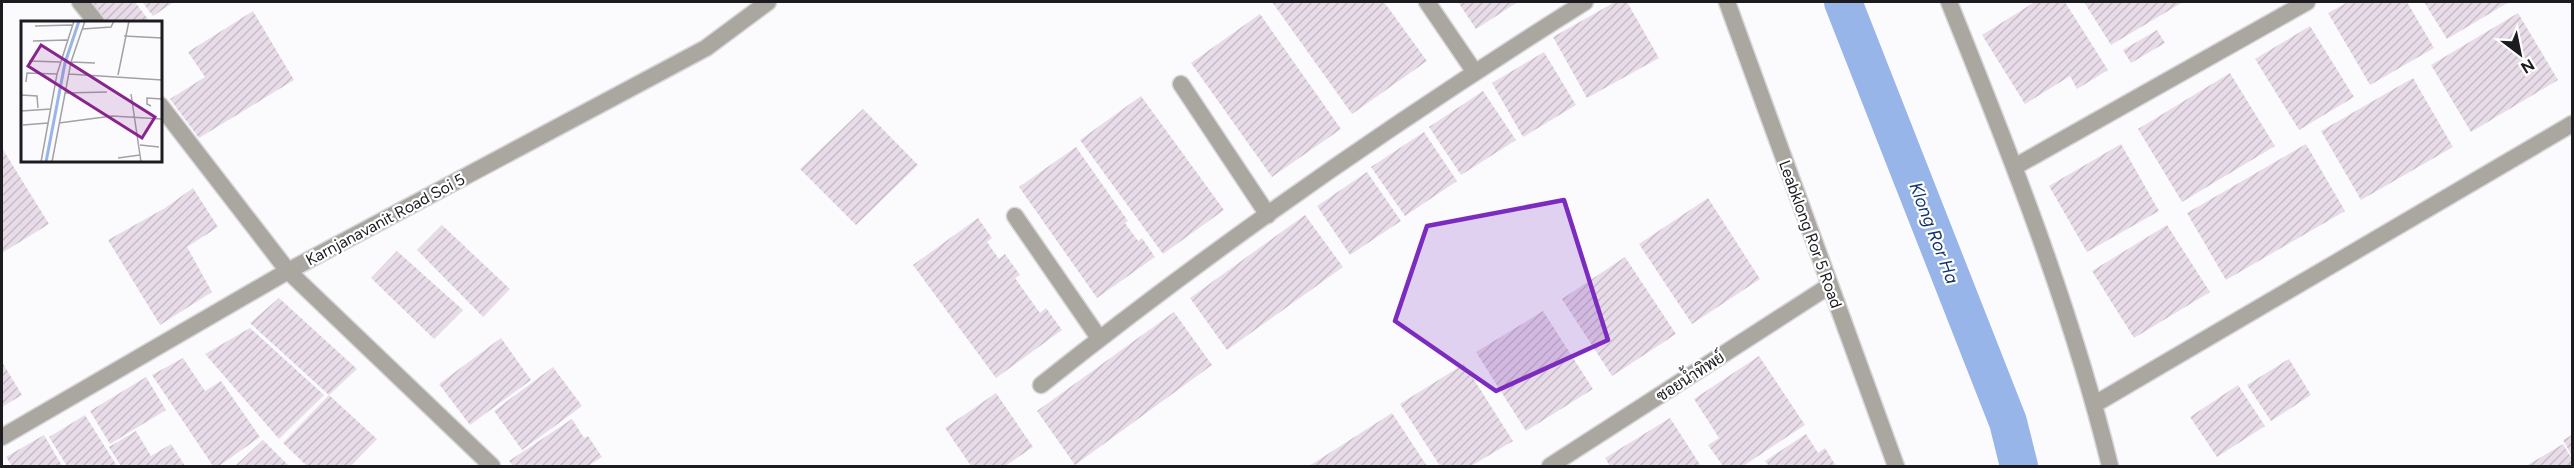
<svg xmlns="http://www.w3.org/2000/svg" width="2574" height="468" font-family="Figtree,Sarabun,sans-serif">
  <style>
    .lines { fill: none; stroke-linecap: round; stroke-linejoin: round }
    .canal { stroke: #98b5ea; stroke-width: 38 }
    .building { fill: url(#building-hatch) }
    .minor-casing { stroke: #d7d7da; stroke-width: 19 }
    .tertiary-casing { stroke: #d7d7da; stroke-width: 19 }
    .minor { stroke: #aaa7a1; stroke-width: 16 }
    .tertiary { stroke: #aaa7a1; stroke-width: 16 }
    .marked { fill: #7b2cbf; fill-opacity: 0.2; stroke: #7b2cbf; stroke-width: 4.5; stroke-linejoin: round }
    .labels { text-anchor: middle; stroke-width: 4.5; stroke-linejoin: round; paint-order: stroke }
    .street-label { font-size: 16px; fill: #1c1b20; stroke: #fff }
    .water-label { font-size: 18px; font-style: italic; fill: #143470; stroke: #fff }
    .inset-river { fill: none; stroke: #98b5ea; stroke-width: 3 }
    .inset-road { fill: none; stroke: #a2a1a5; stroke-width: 1.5 }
    .view { fill: #88248c; fill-opacity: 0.15; stroke: #88248c; stroke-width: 3 }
    .inset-edge { fill: none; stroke: #1c1b20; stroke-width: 3 }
  </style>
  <defs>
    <pattern id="building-hatch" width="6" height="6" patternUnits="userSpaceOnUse" patternTransform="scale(1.5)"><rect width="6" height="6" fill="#e8dce8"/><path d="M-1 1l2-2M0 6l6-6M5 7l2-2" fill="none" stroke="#c6bcc7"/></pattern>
  </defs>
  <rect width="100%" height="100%" fill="#fbfbfe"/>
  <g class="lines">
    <polyline class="canal" points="1843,2 2008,422 2019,466"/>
  </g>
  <g class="building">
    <polygon points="92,2 135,2 150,22 107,22"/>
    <polygon points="142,2 174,2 153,16"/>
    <polygon points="1272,2 1384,2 1427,61 1352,114"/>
    <polygon points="1458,2 1518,2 1476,29"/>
    <polygon points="1615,2 1627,2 1659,58 1587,98 1553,37"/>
    <polygon points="2035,2 2065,2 2108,70 2077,89 2070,76 2025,104 1982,35"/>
    <polygon points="2084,2 2183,2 2111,45"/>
    <polygon points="2348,2 2407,2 2434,48 2370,85 2328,13"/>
    <polygon points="2424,2 2509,2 2447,39"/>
    <polygon points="253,11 294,80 199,138 170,99 205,77 188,52"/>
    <polygon points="2518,13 2558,80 2471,132 2431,65"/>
    <polygon points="1260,14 1341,129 1272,177 1191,63"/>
    <polygon points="2310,26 2354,97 2299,130 2255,59"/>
    <polygon points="2157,30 2165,43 2131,63 2123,50"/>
    <polygon points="1544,52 1576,105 1523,137 1492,83"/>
    <polygon points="2230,73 2275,146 2182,202 2138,129"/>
    <polygon points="2413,78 2453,147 2361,200 2321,131"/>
    <polygon points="1483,91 1516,140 1461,175 1429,127"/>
    <polygon points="1141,96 1224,210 1163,254 1080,140"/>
    <polygon points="863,109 918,165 856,225 800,169"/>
    <polygon points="1424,132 1457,181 1405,216 1371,167"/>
    <polygon points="2121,144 2159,211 2087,252 2049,186"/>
    <polygon points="2306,144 2345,211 2226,280 2187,213"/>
    <polygon points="1076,147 1128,221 1125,223 1138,241 1142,238 1155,257 1097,298 1019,187"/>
    <polygon points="2,148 49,224 2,253"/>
    <polygon points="1367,172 1401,221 1350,255 1317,206"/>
    <polygon points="193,188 218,227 187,247 212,292 160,325 108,240 165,208"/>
    <polygon points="1708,198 1760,279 1692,324 1639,244"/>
    <polygon points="1305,215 1343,267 1227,350 1190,298"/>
    <polygon points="978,218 992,238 987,242 999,259 1005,254 1020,275 1015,278 1040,313 1046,308 1062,330 996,378 913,265"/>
    <polygon points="442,225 510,289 483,317 417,250"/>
    <polygon points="2167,225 2210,292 2134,338 2092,271"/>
    <polygon points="397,251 463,310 434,339 371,278"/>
    <polygon points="1625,257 1676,334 1612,376 1562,299"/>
    <polygon points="279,298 357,369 329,395 250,323"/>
    <polygon points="1543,311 1593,389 1526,431 1476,352"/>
    <polygon points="1174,312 1212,365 1075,465 1037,411"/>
    <polygon points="250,328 324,395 279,439 205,354"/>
    <polygon points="501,338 531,380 470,425 439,384"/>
    <polygon points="1759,356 1805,425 1743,466 1723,466 1708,445 1719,438 1694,399"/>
    <polygon points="183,358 205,391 221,381 260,437 219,466 213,466 152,375"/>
    <polygon points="2289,359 2311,395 2271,421 2247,385"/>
    <polygon points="2,362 22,395 2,407"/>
    <polygon points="1464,364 1513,441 1471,466 1440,466 1400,404"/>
    <polygon points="553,367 582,406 522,450 494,411"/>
    <polygon points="146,377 166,410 110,444 90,411"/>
    <polygon points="2238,385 2265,426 2217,457 2190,417"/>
    <polygon points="996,393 1033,447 1005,466 971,466 945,428"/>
    <polygon points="329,395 377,439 351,466 307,466 283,443"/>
    <polygon points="1392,413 1427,466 1309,466"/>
    <polygon points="85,415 117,466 67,466 49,437"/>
    <polygon points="1670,418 1701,466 1610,466 1605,458"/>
    <polygon points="572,419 584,438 588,436 602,457 588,466 513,466 509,461"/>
    <polygon points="136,431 151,456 171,444 185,466 121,466 109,447"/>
    <polygon points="1806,434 1818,453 1825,448 1836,466 1769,466 1765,461"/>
    <polygon points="44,435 62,466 12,466 6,457"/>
    <polygon points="2572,435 2572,456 2563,440"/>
    <polygon points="263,440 289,466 235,466"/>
    <polygon points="2563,444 2572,459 2572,466 2526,466"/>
  </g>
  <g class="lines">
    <g class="minor-casing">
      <g id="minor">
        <polyline points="80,2 96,22"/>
        <polyline points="1427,2 1474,71"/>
        <polyline points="1181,84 1268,215"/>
        <polyline points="160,105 288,271 492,466"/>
        <polyline points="2016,166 2307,2"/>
        <polyline points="1015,216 1099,338"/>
        <path d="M1041 385C1214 247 1397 120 1585 2"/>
        <polyline points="2095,404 2572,124"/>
        <polyline points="2,437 288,271 706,48 768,2"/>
        <polyline points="1550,466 1829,286"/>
      </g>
    </g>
    <g class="tertiary-casing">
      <g id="tertiary">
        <polyline points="1727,2 1896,466"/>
        <path d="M1949 2C2010 153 2071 307 2110 466"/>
      </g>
    </g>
    <use href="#minor" class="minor"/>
    <use href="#tertiary" class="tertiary"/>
  </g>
  <path class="marked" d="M1564 200 1608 340 1496 391 1395 321 1427 226Z"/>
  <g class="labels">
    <g class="street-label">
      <text transform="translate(385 219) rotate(-28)" y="6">Karnjanavanit Road Soi 5</text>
      <text transform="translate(1811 234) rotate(70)" y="6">Leabklong Ror 5 Road</text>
      <text transform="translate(1690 376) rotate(-33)" y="6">ซอยน้ำทิพย์</text>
    </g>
    <g class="water-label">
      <text transform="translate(1934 233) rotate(69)" y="6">Klong Ror Ha</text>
    </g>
  </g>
  <g transform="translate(21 21)">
    <rect width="141" height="141" fill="#fbfbfe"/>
    <path class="inset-river" d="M25 141 44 42 58 0"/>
    <path class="inset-road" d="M14 5 51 4M61 8 90 6 93 0M103 15 141 17M12 20 46 19M8 40 39 41M50 41 74 42M48 53 141 59M97 54 108 0M5 61 6 52 36 53M44 72 86 71M110 73 120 141M0 74 16 75 17 87M130 85 126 83V77L141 78M0 90 30 88M38 102 91 95 141 98M2 104 27 102M119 124 138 126M97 137 119 134M20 141 36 53 53 0M31 141 50 41 64 0"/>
    <path class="view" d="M20 24 134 96 121 117 7 45Z"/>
    <rect width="141" height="141" class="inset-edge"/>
  </g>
  <rect width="2574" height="468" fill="none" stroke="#1c1b20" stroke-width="6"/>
  <g transform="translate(2520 54) rotate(148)" stroke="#ffffff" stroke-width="4.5" paint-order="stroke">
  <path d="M0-4.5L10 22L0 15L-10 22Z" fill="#1c1b20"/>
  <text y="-9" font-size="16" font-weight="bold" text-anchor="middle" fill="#1c1b20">N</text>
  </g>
</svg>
